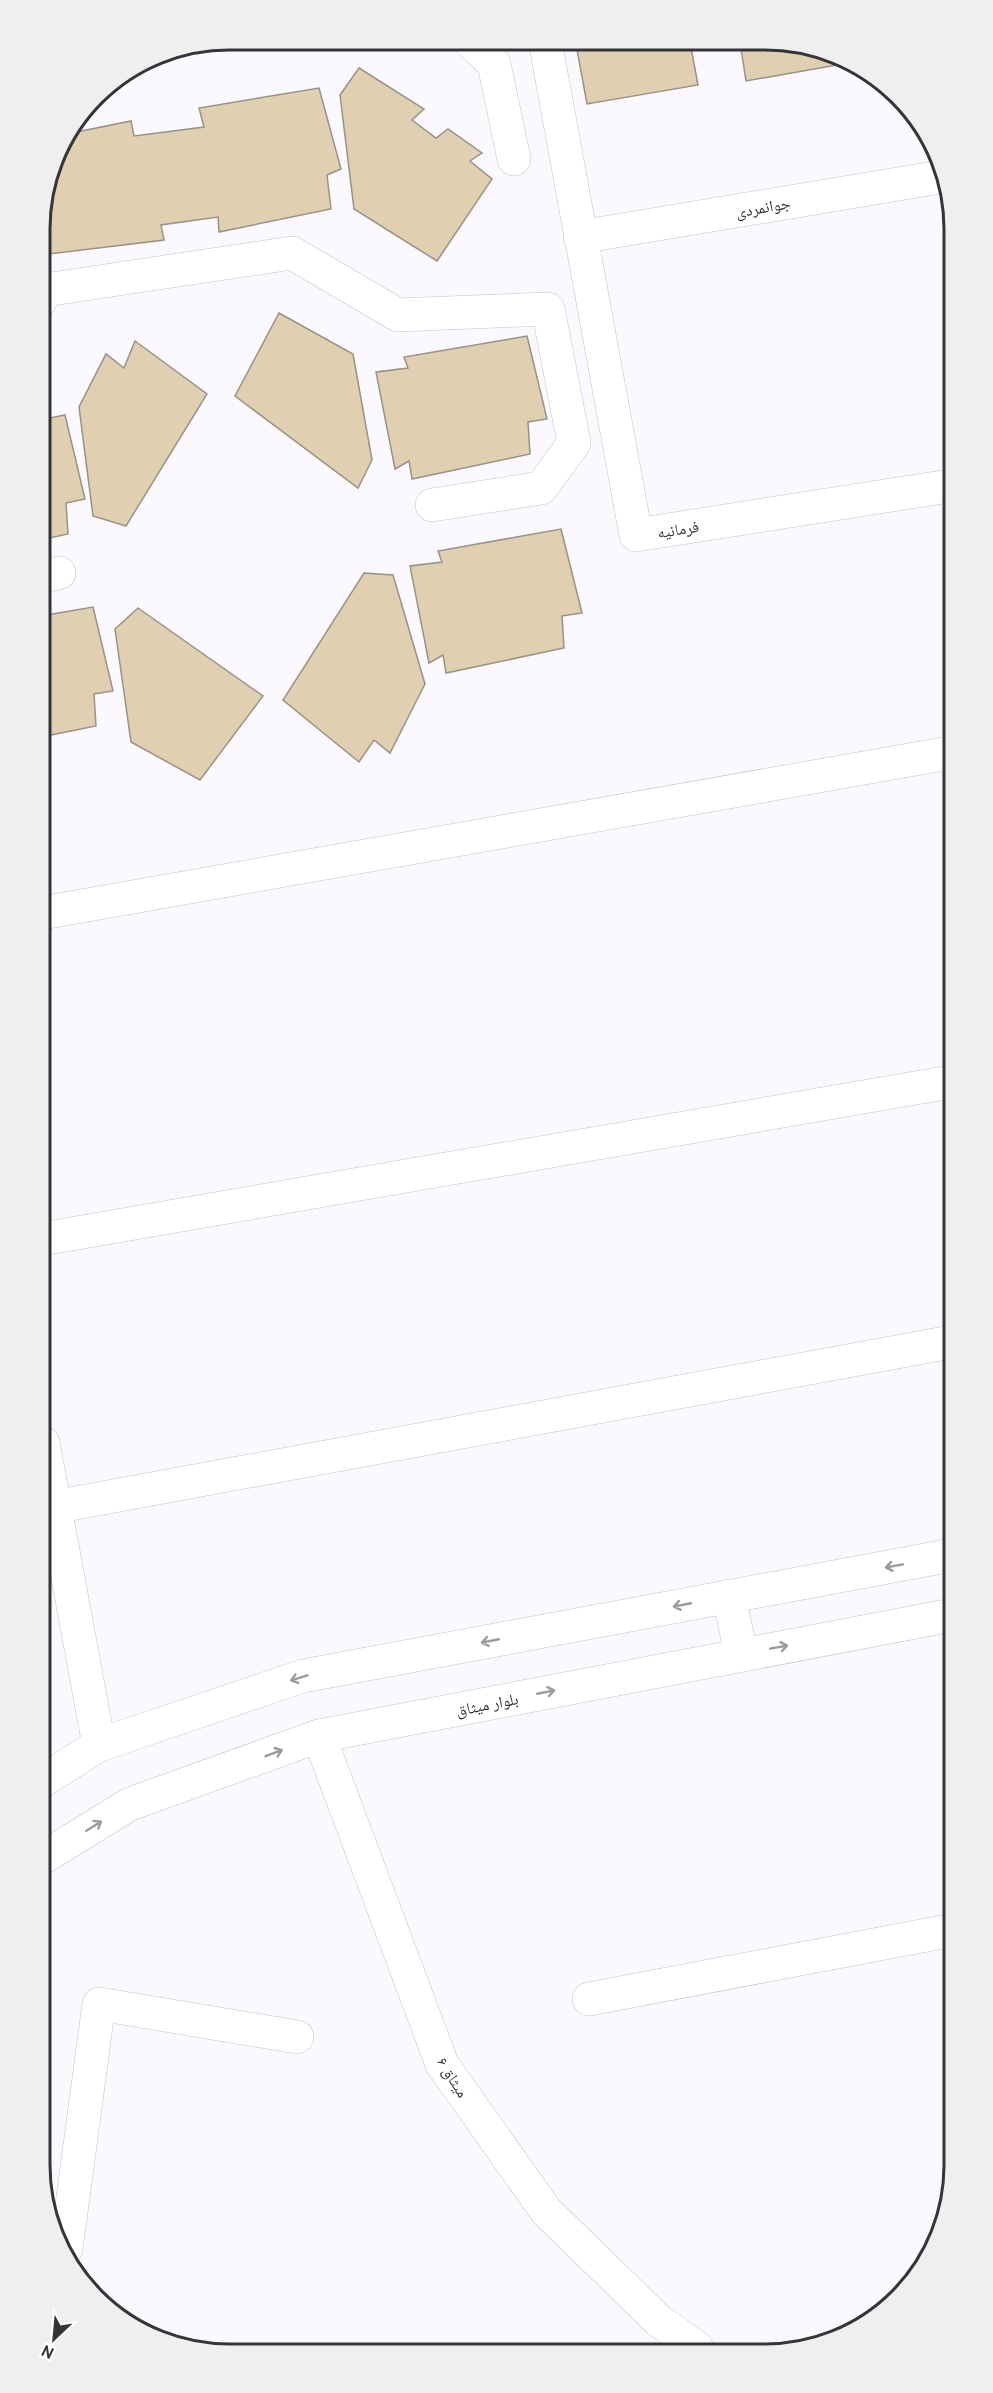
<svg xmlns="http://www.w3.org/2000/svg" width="993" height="2393" font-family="Overpass,'Noto Naskh Arabic',sans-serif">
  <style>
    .building { fill: #e0cfb0; stroke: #989287; stroke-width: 1.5 }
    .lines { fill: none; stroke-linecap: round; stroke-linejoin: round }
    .minor-casing { stroke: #c6beca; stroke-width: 34 }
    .minor { stroke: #fff; stroke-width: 33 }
    .oneway { stroke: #9b9a9c }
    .labels { text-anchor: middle; stroke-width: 5; stroke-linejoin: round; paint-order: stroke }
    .street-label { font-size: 16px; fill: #373439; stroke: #fff }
    .rim { fill: none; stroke: #373439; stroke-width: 3 }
  </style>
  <rect width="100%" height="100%" fill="#fcf9fe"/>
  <g class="building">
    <polygon points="564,41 690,42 698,85 587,104 576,44 564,46"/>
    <polygon points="740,42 801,43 854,62 746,81"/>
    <polygon points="359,68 424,109 412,120 436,138 448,129 482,153 470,161 492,179 437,261 354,209 340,95"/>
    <polygon points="319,88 341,169 327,175 331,209 219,232 218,217 161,225 164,240 41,255 39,216 58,145 67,134 131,121 134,136 204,127 199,108"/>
    <polygon points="279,313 353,354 372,460 358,488 235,396"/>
    <polygon points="527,336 547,419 528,422 530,454 412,479 409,461 395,469 376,372 408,368 404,357"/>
    <polygon points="135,341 207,394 126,526 93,516 79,407 106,354 124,368"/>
    <polygon points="65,415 85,499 66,503 68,534 40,540 40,420"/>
    <polygon points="561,529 582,613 562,616 564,648 446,673 443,655 429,663 410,566 442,562 438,551"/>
    <polygon points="364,573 393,575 425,684 390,753 374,740 359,762 283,700"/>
    <polygon points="93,607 113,691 94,694 96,726 41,737 41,616"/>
    <polygon points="138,608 263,696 200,780 131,742 115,629"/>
  </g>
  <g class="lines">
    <g class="minor-casing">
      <g id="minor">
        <polyline points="469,40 494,64 514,159"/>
        <polyline points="545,41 636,535 949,486"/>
        <polyline points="580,237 946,176"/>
        <polyline points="40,301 45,290 292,253 398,315 548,309 574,443 541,488 432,505"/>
        <polyline points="41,577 59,573"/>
        <polyline points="42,913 949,753"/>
        <polyline points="42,1239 950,1082"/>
        <polyline points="43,1443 99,1745"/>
        <polyline points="43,1509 951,1342"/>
        <polyline points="729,1596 741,1654"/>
        <polyline points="319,1736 442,2064 546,2211 658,2320 697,2348"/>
        <polyline points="44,1780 99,1745 303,1676 952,1555"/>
        <polyline points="44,1857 130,1804 319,1736 952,1615"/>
        <polyline points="589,1999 953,1930"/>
        <polyline points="66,2249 99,2004 297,2037"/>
      </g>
    </g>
    <use href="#minor" class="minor"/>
  </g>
  <defs><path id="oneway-shaft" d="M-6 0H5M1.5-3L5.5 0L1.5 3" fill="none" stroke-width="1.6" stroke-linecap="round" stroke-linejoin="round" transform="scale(1.5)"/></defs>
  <g class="oneway">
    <use href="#oneway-shaft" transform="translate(894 1566) rotate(170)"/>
    <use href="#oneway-shaft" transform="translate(682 1605) rotate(169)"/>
    <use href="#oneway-shaft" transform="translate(490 1641) rotate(169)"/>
    <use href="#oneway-shaft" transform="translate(779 1647) rotate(-10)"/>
    <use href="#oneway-shaft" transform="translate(299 1678) rotate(163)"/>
    <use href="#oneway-shaft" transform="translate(546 1692) rotate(-11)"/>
    <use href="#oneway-shaft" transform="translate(274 1753) rotate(-20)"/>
    <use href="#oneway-shaft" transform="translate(94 1826) rotate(-32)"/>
  </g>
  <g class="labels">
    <g class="street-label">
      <text transform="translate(763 207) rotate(-10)" y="6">جوانمردی</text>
      <text transform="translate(678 529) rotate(-9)" y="6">فرمانیه</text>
      <text transform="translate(487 1704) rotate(-11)" y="6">بلوار میثاق</text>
      <text transform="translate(453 2077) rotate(58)" y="6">میثاق ۶</text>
    </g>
  </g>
  <path d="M0 0H993V2393H0ZM229 50H765A179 179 0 0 1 944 229V2165A179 179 0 0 1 765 2344H229A179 179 0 0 1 50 2165V229A179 179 0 0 1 229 50Z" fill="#efefef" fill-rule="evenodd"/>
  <path class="rim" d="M229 50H765A179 179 0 0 1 944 229V2165A179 179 0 0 1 765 2344H229A179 179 0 0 1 50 2165V229A179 179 0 0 1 229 50Z"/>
  <g transform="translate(54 2339) rotate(206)" stroke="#ffffff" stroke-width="4.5" paint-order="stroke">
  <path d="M0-4.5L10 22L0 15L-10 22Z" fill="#373439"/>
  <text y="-9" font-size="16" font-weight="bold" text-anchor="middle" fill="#373439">N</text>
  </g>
</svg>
